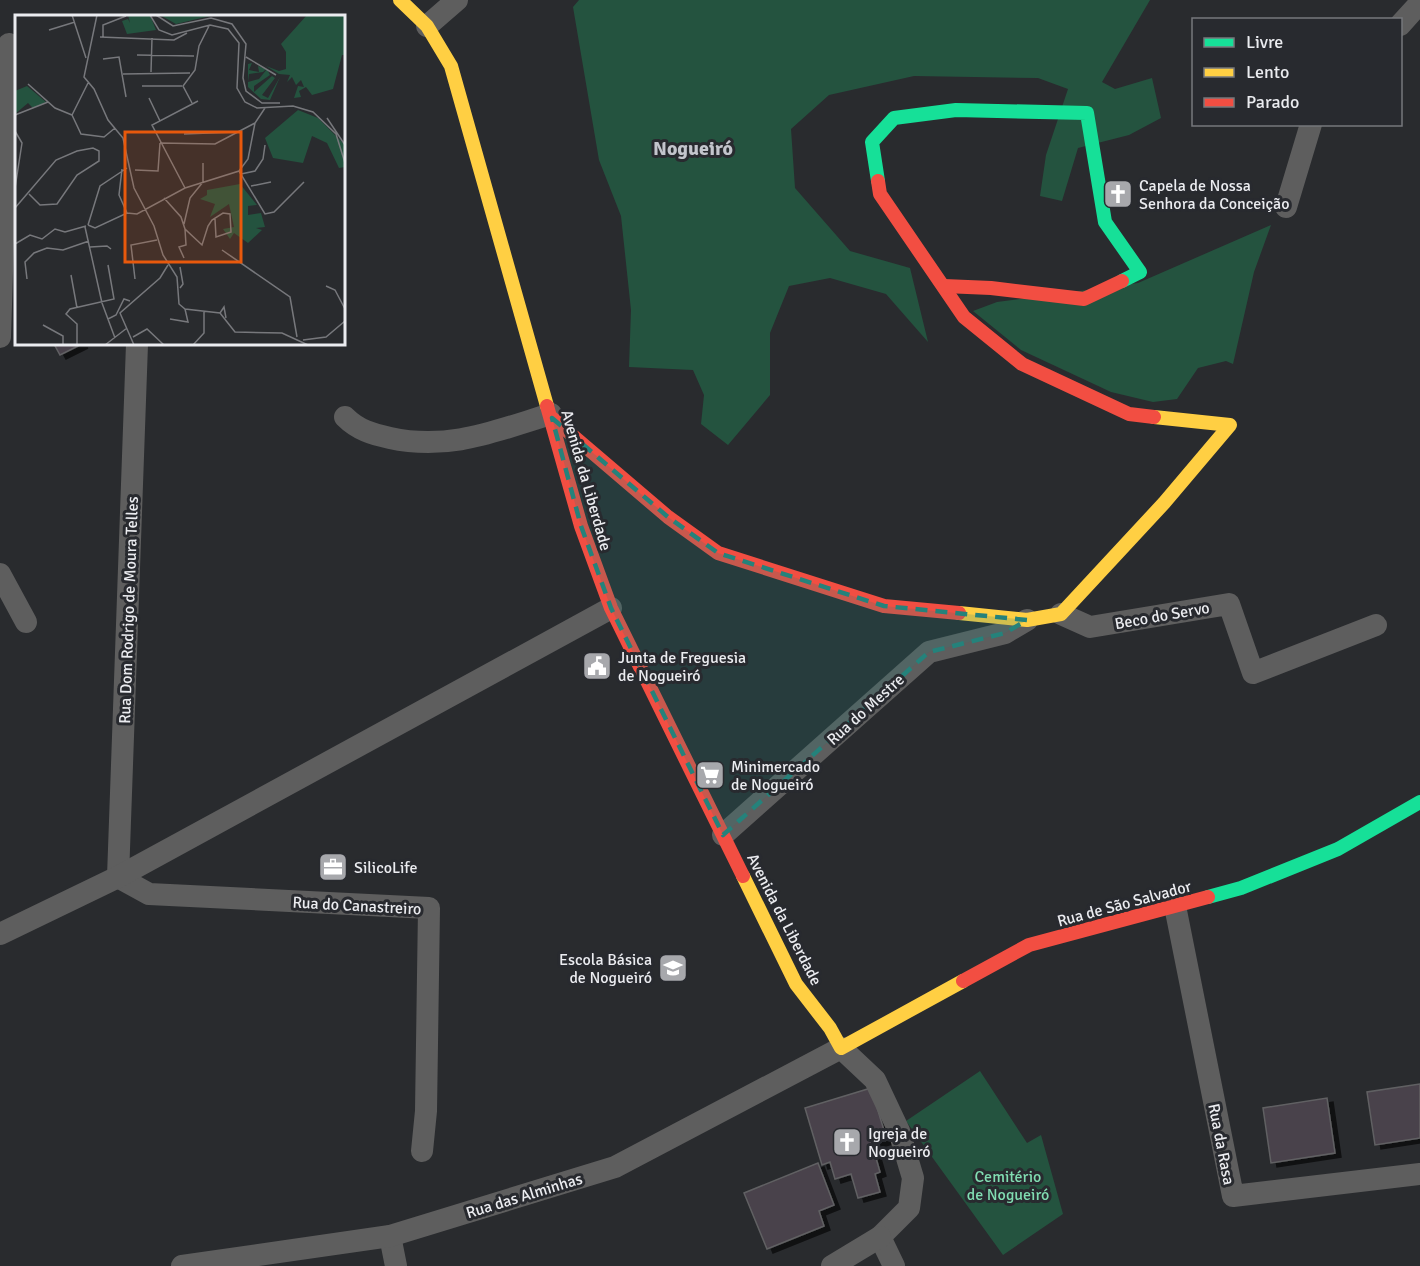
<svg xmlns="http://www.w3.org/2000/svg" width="1420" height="1266" font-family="Signika,sans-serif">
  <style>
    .green { fill: #24533f }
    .building { fill: #49424b; stroke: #616163; stroke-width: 1.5; filter: url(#shadow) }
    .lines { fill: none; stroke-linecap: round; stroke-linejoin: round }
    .street { stroke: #5e5e5e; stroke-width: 22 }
    .fast { stroke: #16e098; stroke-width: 14 }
    .slow { stroke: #ffcf43; stroke-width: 14 }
    .jam { stroke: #f24e42; stroke-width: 14 }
    .marked { fill: #25827b; fill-opacity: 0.2; stroke: #25827b; stroke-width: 4.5; stroke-dasharray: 12 8; stroke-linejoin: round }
    .labels { text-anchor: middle; stroke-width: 6; stroke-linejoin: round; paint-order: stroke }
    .poi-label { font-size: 16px; fill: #ebecf0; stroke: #282a2f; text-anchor: start }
    .street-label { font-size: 16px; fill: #ebecf0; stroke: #282a2f }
    .park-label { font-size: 16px; fill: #81ddb2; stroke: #282a2f }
    .quarter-label { font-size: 20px; font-weight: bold; fill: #c3c5cc; stroke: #282a2f }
    .inset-road { fill: none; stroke: #77787c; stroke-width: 1.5 }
    .view { fill: #e8590c; fill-opacity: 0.15; stroke: #e8590c; stroke-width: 3 }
    .inset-edge { fill: none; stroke: #ebecf0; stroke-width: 3 }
  </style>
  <defs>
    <filter id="shadow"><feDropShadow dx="6" dy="4" stdDeviation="0" flood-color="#0009"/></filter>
  </defs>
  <rect width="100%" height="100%" fill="#292b2e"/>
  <g class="green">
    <polygon points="579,0 1150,0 1102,82 1115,89 1152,78 1161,118 1129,135 1078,148 1062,201 1040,196 1046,155 1068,89 1038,78 914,76 829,95 791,129 795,188 850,251 910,268 928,342 886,294 830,278 789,286 770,333 770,395 728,445 701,424 704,395 693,370 629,367 631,310 621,216 599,160 573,7"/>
    <polygon points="1271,225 1254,272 1233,364 1226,361 1198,368 1177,399 1153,402 1111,392 1021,350 973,311 997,302 1138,283"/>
    <polygon points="980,1071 1027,1143 1041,1135 1063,1214 1003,1255 906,1121"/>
  </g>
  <g class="building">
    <polygon points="54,344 82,344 60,355"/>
    <polygon points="1420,1084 1420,1138 1375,1145 1367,1092"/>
    <polygon points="871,1088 887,1140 872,1144 880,1172 875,1174 880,1192 858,1198 851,1174 835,1179 830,1162 822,1165 805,1108"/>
    <polygon points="1327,1098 1335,1153 1271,1163 1263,1108"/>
    <polygon points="818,1163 834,1205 819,1211 824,1226 767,1249 744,1193"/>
  </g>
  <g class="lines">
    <g class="street">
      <polyline points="1400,25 1420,3"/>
      <polyline points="427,26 457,0"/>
      <polyline points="1286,207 1311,124"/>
      <polyline points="0,337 9,44"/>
      <path d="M345 417C358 430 372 434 390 438 449 451 495 431 551 414"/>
      <polyline points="0,574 26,622"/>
      <polyline points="1061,614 1090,627 1229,604 1253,673 1376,625"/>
      <polyline points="723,835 929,652 1005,633 1027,620"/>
      <polyline points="118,877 149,894 429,908 426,1111 422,1151"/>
      <polyline points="118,877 137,344"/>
      <polyline points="1175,906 1233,1196 1420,1174"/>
      <polyline points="0,934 118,877 611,608"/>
      <polyline points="390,1236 396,1266"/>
      <polyline points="182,1266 390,1236 615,1167 841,1048 875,1080 899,1131 913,1178 909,1208 880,1237 894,1266"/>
      <polyline points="832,1266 880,1237"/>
    </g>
    <g class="fast">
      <polyline points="878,181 872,142 894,118 956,110 1087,113 1105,222 1140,272 1122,281"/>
      <polyline points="1208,897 1241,888 1338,849 1420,802"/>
    </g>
    <g class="slow">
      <polyline points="400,0 427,26 451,66 547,406"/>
      <polyline points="959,613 1027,620 1061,614 1164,503 1230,425 1154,417"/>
      <polyline points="743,876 796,984 830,1028 841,1048 963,981"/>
    </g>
    <g class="jam">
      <polyline points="878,181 880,194 964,317 1022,364 1129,414 1154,417"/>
      <polyline points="944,286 991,288 1084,299 1122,281"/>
      <polyline points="547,406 581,526 611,608 743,876"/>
      <polyline points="552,418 668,517 718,553 884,606 959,613"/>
      <polyline points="963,981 1029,945 1208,897"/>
    </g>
  </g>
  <path class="marked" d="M552 418 668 517 718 553 884 606 1027 620 1005 633 929 652 723 835 611 608 581 526Z"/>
  <defs>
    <g id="church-square" transform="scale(1.5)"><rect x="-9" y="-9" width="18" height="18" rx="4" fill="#a7a8ac" stroke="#282a2f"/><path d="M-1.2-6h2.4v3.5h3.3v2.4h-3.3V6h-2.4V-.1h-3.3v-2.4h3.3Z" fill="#fff"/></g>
    <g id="civic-square" transform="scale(1.5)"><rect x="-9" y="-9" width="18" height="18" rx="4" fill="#a7a8ac" stroke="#282a2f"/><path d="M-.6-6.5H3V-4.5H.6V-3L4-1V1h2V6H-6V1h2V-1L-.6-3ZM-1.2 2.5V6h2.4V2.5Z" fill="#fff"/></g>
    <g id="supermarket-square" transform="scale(1.5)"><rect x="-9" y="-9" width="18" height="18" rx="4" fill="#a7a8ac" stroke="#282a2f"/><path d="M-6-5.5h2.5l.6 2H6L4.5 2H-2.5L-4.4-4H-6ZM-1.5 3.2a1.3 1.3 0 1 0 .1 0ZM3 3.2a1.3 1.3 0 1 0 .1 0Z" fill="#fff"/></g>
    <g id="office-square" transform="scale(1.5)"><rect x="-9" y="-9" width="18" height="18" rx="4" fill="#a7a8ac" stroke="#282a2f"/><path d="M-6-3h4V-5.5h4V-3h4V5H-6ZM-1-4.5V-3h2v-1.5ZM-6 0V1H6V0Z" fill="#fff"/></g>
    <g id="school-square" transform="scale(1.5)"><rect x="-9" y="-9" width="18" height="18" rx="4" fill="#a7a8ac" stroke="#282a2f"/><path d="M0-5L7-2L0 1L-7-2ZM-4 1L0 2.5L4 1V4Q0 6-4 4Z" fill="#fff"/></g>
  </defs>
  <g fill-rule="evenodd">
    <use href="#church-square" x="1118" y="194"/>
    <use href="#civic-square" x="597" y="666"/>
    <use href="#supermarket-square" x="710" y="775"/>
    <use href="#office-square" x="333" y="867"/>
    <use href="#school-square" x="673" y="968"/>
    <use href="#church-square" x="847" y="1142"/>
  </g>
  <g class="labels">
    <g class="poi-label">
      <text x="1139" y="191">Capela de Nossa<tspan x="1139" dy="18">Senhora da Conceição</tspan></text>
      <text x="618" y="663">Junta de Freguesia<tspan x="618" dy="18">de Nogueiró</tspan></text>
      <text x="731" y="772">Minimercado<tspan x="731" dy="18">de Nogueiró</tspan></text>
      <text x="354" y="873">SilicoLife</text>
      <text x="652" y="965" text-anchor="end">Escola Básica<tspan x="652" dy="18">de Nogueiró</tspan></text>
      <text x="868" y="1139">Igreja de<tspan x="868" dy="18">Nogueiró</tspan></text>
    </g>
    <g class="street-label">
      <text transform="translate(587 480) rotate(74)" y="6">Avenida da Liberdade</text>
      <text transform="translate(128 610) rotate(-88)" y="6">Rua Dom Rodrigo de Moura Telles</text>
      <text transform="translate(1162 615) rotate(-10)" y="6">Beco do Servo</text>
      <text transform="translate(865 709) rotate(-42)" y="6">Rua do Mestre</text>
      <text transform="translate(1124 903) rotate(-15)" y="6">Rua de São Salvador</text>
      <text transform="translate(357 905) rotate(3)" y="6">Rua do Canastreiro</text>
      <text transform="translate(785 919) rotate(63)" y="6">Avenida da Liberdade</text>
      <text transform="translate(1222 1144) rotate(79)" y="6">Rua da Rasa</text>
      <text transform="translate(524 1195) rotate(-17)" y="6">Rua das Alminhas</text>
    </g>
    <g class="park-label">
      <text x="1008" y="1182">Cemitério<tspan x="1008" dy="18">de Nogueiró</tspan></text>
    </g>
    <g class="quarter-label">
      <text x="693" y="155">Nogueiró</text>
    </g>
  </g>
  <g transform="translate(15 15)">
    <rect width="330" height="330" fill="#292b2e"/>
    <path d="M113 0H135L141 15 112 19 107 6 113 4 115 8ZM145 0H199L161 9ZM292 0H330V40H327L318 74 297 80 291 72 284 76 286 82 279 83 283 71 289 72 286 65 281 70 277 62 272 67 275 60 264 59 251 51 264 56 271 54V37L266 29ZM237 48 234 55 244 57 243 51 251 54 248 57 234 59 233 67 244 64 252 54 255 60 239 71V77L257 61 260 63 247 80 253 83 265 62 255 85 246 84 233 72V49ZM12 71 31 87 18 93 13 88 0 99V76ZM283 95 303 103 330 130V152L324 153 312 128 297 121 288 148 258 143 250 123ZM225 169 242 190 233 191V200L246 198 250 212 241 213 247 215 233 228 219 218 215 224 208 214 219 212 214 189 195 202 200 189 185 184 192 180V175Z" fill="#24533f"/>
    <path class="inset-road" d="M57 0 71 43M82 0 69 62 79 74 93 105 108 123 119 173 139 211 148 240 162 262 164 289 170 294 205 298 220 317 267 318 293 330M135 0 144 15 157 20 195 10 213 14 224 28 222 73 230 87 242 93 278 91 298 97 321 119 330 148M141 0 158 11 196 3 217 9 231 29 228 63 231 76 247 88H265M34 15 60 7M85 22 159 25 172 18M88 22V10L111 1M122 40 179 41M231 42 261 60M88 44 104 42 111 82M136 57 137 23M108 59 175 58M13 69 40 93 57 100M127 71H167M134 83 145 106M177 88 168 71 180 55 184 31 194 11M0 100 33 87M57 100 66 119 89 122 100 113M57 100 73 68M312 103 330 130M0 116 7 128 0 173M169 119 220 117M145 128 200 129 240 108M188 148V167M107 154 104 180 112 198M120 155 143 156 145 128M224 156 250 199 259 197 289 167M226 159 240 156 248 144 250 130M236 171 256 167M170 173 137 110 183 86M149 183 166 202 170 214 187 230 193 211 197 205 208 198 215 199 216 217 201 222 200 204M0 193 41 145 62 136 78 133 84 136V146L62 160 42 189 25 190 14 179M169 209 175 183 188 167M73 210 80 213 112 198 122 199 170 173 224 156 233 144 240 108 250 93M73 210 85 171 112 153M70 212 87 288 100 323M0 229 15 220 27 224 40 214 50 217 71 211M75 232 92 231 96 234M207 235 275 282 282 322M169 243 164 232 171 230 170 214M56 260 62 293M12 264 10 247 19 238 32 233 48 235 74 226M120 264 116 230 142 225M311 271 320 275 330 294M165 273 168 269 165 252M205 298 209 292 211 303M93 304 101 300 109 284 115 286M155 304 173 307 170 294M28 310 48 321V330M118 322 132 314 149 330M288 325 311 322 330 306M62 330V309L51 299 55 294 99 284 93 250M90 330 112 313M119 330 105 298 145 263 153 250M178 330 189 318V296"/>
    <path class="view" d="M110 117H226V247H110Z"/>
    <rect width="330" height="330" class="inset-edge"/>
  </g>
  <rect x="1192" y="18" width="210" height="108" fill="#282a2f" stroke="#76787c" stroke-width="1.5"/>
  <rect x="1204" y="38" width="30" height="9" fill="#16e098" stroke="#76787c" stroke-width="1.5"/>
  <text x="1246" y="48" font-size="18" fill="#ebecf0">Livre</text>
  <rect x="1204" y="68" width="30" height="9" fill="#ffcf43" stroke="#76787c" stroke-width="1.5"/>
  <text x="1246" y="78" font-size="18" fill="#ebecf0">Lento</text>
  <rect x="1204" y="98" width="30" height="9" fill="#f24e42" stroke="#76787c" stroke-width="1.5"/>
  <text x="1246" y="108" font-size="18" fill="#ebecf0">Parado</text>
</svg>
